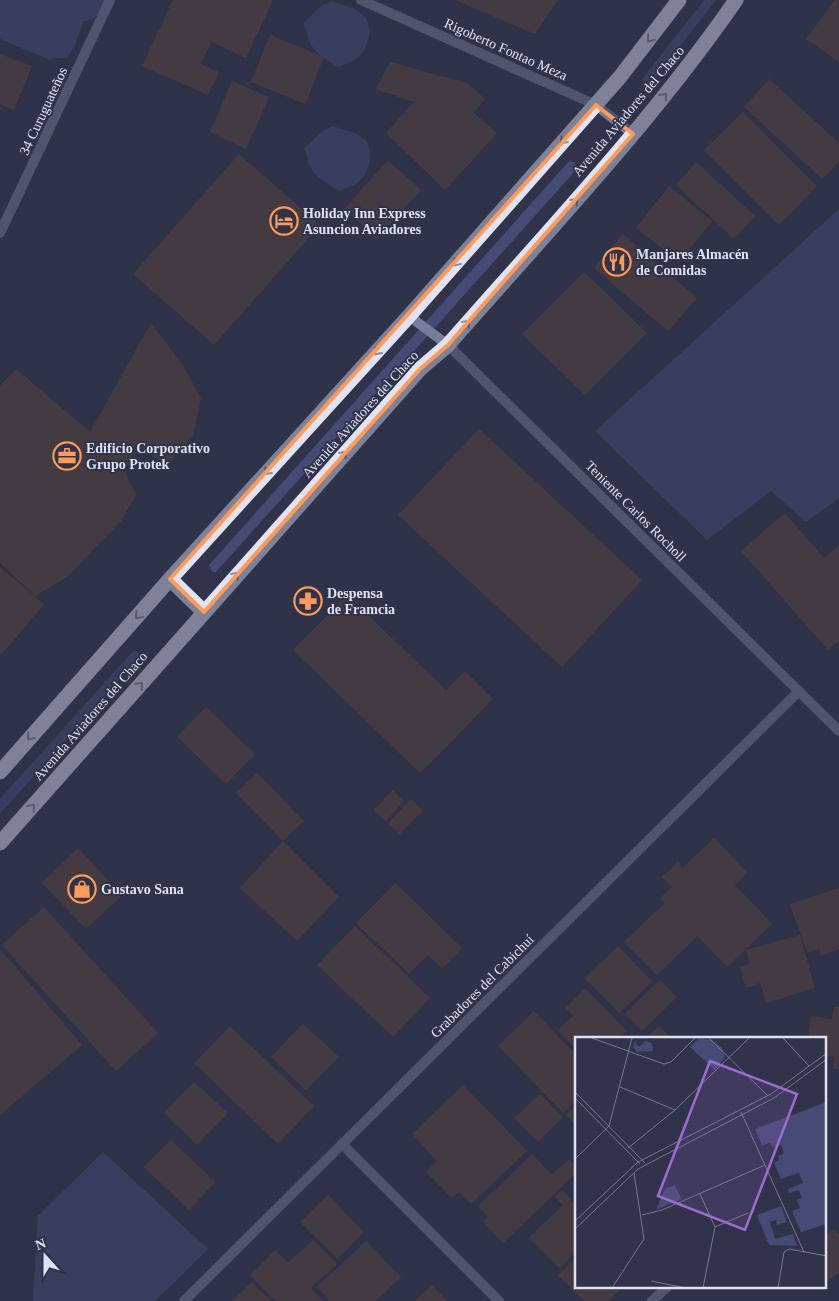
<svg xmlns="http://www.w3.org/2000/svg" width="839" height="1301" font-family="Georgia,serif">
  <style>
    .green { fill: #464b75 }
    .building { fill: #5c4536 }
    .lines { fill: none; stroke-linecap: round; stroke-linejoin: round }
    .street { stroke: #787c9b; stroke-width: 10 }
    .highway { stroke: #e1e3f3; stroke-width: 15 }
    .oneway { stroke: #888b9e }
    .marked { fill: none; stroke: #ff9b5a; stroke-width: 4; stroke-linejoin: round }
    .labels { text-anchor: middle; stroke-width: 4; stroke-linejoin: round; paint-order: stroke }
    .street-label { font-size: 14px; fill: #dfe2f0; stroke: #30334a }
    .poi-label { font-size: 14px; font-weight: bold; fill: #dfe2f0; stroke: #30334a; text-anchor: start }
    .inset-road { fill: none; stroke: #76798c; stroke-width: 1 }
    .view { fill: #9e6cd0; fill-opacity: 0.15; stroke: #9e6cd0; stroke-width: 2.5 }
    .inset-edge { fill: none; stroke: #dfe2f0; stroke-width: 2.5 }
  </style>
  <rect width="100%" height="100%" fill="#30334a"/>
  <g class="green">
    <path d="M0 0H107C103 14 96 18 83 22L74 47 67 58H52L50 60 0 39Z"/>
    <polygon points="704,0 716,0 650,85 645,86 642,79"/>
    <path d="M331 1C342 5 356 7 364 16 373 24 369 44 362 53 357 60 346 64 338 67 328 60 316 55 310 43 307 37 307 30 303 24L321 6Z"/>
    <path d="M332 126C343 129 357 132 365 140 374 149 370 168 363 177 358 184 347 188 339 191 329 184 317 179 311 168 307 162 308 155 304 149L322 131Z"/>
    <polygon points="569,161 575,162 577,169 216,572 212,572 209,565"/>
    <polygon points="839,209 839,498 806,522 771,491 707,540 595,431"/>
    <polygon points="134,650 138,653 139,658 0,814 0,799"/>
    <polygon points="103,1152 208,1249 155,1301 33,1301 38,1216"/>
  </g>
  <g class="building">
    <polygon points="173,0 273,0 246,58 211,42 201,64 219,72 208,95 142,66"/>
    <polygon points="455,0 558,0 535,34"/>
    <polygon points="835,0 839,0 839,62 806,39"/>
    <polygon points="270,35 324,57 305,104 251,82"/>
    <polygon points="0,54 32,66 14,110 0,104"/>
    <polygon points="390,62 467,83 485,99 474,113 497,133 445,190 386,133 414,102 376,89"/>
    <polygon points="769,79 839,143 839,161 822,179 744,107"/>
    <polygon points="232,81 269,97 246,149 210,132"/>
    <polygon points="743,112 817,186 779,225 704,150"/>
    <polygon points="239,154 320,225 214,345 133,274"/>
    <polygon points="388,160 421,190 377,239 344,209"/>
    <polygon points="696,162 755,216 734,239 676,185"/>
    <polygon points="669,186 712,221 679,262 636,228"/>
    <polygon points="623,234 697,298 668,331 594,268"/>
    <polygon points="584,272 647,333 585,395 522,334"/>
    <polygon points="151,323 185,368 201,399 193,435 167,465 139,448 124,470 136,494 122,520 67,577 35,596 0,563 0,386 16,369 90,432"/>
    <polygon points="479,429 642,580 562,667 398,515"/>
    <polygon points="785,513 824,558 839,545 839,641 828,650 741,551"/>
    <polygon points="0,567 44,604 0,656"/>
    <polygon points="347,595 446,690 465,671 493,699 420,773 293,650"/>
    <polygon points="206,707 255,754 226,784 177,737"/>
    <polygon points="257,773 304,821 283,841 236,793"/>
    <polygon points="393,790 404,801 386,821 374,810"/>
    <polygon points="411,799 423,810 400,834 388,823"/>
    <polygon points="714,838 748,873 735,885 772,924 727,967 697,936 657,975 624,942 665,903 660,898 672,887 662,877 678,862 683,868"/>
    <polygon points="283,841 339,897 297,941 240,888"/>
    <polygon points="78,848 122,895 86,929 42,883"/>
    <polygon points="395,883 462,948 442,969 428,955 409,974 356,923"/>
    <polygon points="839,888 839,949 821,956 819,949 807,953 790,904"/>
    <polygon points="44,907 158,1033 116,1071 2,945"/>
    <polygon points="355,926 430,998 393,1037 317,965"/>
    <polygon points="800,935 815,988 766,1003 760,983 746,988 740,967 750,964 746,950"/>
    <polygon points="618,946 652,981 619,1013 585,978"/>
    <polygon points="1,950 82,1045 0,1115 0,951"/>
    <polygon points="660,980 677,997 642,1031 625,1014"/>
    <polygon points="585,988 627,1031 620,1038 576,1038 576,1049 558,1030 573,1016 565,1008"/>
    <polygon points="834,1007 839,1007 839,1069 833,1068 834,1057 825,1056 825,1038 808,1038 811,1016 832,1019"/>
    <polygon points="534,1011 576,1055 576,1100 563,1113 498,1046"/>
    <polygon points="303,1024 339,1057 306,1090 271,1057"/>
    <polygon points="230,1026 314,1106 278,1144 194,1063"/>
    <polygon points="659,1026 671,1038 646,1038"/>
    <polygon points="194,1082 228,1113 197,1145 164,1113"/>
    <polygon points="463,1085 527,1151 471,1204 459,1192 452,1198 426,1172 437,1161 412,1134"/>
    <polygon points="540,1094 563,1117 538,1142 514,1118"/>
    <polygon points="576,1105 576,1126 566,1115"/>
    <polygon points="171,1140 215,1182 189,1210 144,1167"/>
    <polygon points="532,1154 552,1175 569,1159 576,1168 576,1173 503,1243 483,1222 488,1217 478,1206"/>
    <polygon points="562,1190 576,1205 576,1252 559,1268 529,1238 563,1205 555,1197"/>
    <polygon points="328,1195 364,1232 337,1259 300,1222"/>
    <polygon points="834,1229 839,1235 839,1272 825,1284 825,1237"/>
    <polygon points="313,1240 337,1264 311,1288 323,1301 275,1301 250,1275 275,1250 288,1263"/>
    <polygon points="366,1241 401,1277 376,1301 330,1301 317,1287"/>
    <polygon points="576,1257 576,1287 623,1287 608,1301 584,1301 558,1275"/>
    <polygon points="252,1282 271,1301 232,1301"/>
    <polygon points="432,1285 447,1301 415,1301"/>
  </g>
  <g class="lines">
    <g class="street">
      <polyline points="361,0 596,105 633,134"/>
      <polyline points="0,233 110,0"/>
      <polyline points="409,316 448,345 839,731"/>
      <polyline points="342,1144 499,1301"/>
      <polyline points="184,1301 799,691"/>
      <polyline points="652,1301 667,1287"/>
    </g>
    <g class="highway">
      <polyline points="170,579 204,612"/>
      <polyline points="0,772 170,579 409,316 620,77 679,0"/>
      <path d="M0 843 420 369 448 345C546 233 651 123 736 0"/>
    </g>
  </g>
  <defs><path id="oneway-chevron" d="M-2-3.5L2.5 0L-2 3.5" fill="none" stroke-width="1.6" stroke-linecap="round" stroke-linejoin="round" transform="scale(1.25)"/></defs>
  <g class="oneway">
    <use href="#oneway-chevron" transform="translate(650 39) rotate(128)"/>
    <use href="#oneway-chevron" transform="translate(664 96) rotate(-52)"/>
    <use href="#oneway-chevron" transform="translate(563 141) rotate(131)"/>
    <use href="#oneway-chevron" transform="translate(575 201) rotate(-49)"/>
    <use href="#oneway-chevron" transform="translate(456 263) rotate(131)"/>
    <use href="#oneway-chevron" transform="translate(467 323) rotate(-49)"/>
    <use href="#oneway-chevron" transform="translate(377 352) rotate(132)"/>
    <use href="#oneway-chevron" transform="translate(344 454) rotate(-48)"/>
    <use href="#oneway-chevron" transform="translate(267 472) rotate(132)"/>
    <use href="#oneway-chevron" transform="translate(236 575) rotate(-48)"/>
    <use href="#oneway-chevron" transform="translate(138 616) rotate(131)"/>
    <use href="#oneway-chevron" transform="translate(140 685) rotate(-49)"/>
    <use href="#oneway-chevron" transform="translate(30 737) rotate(131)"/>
    <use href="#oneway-chevron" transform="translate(32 807) rotate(-49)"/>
  </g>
  <path d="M0 0H839V1301H0ZM596 105 633 134 448 345 420 369 204 612 170 579Z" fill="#30334a" fill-opacity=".55" fill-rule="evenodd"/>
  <path class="marked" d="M596 105 633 134 448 345 420 369 204 612 170 579Z"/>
  <defs>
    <g id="hotel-ring" transform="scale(1.4375)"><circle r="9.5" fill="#30334a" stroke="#ff9b5a" stroke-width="1.5"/><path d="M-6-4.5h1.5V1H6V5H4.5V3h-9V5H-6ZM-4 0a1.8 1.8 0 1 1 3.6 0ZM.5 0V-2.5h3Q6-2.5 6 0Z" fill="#ff9b5a"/></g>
    <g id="restaurant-ring" transform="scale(1.4375)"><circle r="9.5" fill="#30334a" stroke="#ff9b5a" stroke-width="1.5"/><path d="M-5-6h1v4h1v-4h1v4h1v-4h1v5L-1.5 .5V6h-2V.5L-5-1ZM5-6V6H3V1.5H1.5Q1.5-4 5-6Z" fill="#ff9b5a"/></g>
    <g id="office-ring" transform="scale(1.4375)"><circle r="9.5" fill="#30334a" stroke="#ff9b5a" stroke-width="1.5"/><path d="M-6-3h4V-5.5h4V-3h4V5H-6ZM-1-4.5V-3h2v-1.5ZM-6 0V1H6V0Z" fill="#ff9b5a"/></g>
    <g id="pharmacy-ring" transform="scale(1.4375)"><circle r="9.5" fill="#30334a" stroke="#ff9b5a" stroke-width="1.5"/><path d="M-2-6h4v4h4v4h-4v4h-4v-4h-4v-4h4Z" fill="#ff9b5a"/></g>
    <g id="shop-ring" transform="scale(1.4375)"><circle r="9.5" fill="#30334a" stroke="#ff9b5a" stroke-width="1.5"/><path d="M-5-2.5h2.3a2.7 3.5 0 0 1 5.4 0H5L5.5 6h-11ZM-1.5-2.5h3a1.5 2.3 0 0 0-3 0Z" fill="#ff9b5a"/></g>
  </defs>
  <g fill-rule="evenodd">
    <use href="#hotel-ring" x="284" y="221"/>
    <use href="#restaurant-ring" x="617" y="262"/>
    <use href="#office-ring" x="67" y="456"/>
    <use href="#pharmacy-ring" x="308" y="601"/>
    <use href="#shop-ring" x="82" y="889"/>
  </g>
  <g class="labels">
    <g class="street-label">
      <text transform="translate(506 49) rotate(24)" y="5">Rigoberto Fontao Meza</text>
      <text transform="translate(43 111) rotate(-65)" y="5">34 Curuguateños</text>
      <text transform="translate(628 111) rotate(-50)" y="5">Avenida Aviadores del Chaco</text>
      <text transform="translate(360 414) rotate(-48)" y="5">Avenida Aviadores del Chaco</text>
      <text transform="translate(636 511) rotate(45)" y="5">Teniente Carlos Rocholl</text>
      <text transform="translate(90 716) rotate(-49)" y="5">Avenida Aviadores del Chaco</text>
      <text transform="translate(482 986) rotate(-45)" y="5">Grabadores del Cabichuí</text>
    </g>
    <g class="poi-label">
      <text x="303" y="218">Holiday Inn Express<tspan x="303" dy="16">Asuncion Aviadores</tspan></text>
      <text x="636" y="259">Manjares Almacén<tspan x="636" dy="16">de Comidas</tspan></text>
      <text x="86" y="453">Edificio Corporativo<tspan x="86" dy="16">Grupo Protek</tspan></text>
      <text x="327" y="598">Despensa<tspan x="327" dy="16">de Framcia</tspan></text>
      <text x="101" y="894">Gustavo Sana</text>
    </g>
  </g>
  <g transform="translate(575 1037)">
    <rect width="251" height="251" fill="#30334a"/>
    <path d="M124 1 137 3 147 11 150 20 140 33 115 10ZM60 4 64 10 70 4 77 6 78 14 62 15 58 10ZM252 65 251 187 226 195 217 174 225 171 222 163 227 161 224 153 214 156 213 152 228 146 224 136 206 142 199 126 204 123 203 119 209 116 206 108 198 110 195 106 187 108 180 92ZM100 148 107 162 81 173 90 152ZM206 169 212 185 202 188 201 183 195 185 200 202 218 197 222 209 194 208 182 178Z" fill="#464b75"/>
    <path class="inset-road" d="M17 1 89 27 96 25 120 1M134 1 193 59M208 1 234 29M45 50 100 73M0 55 70 126M0 61 65 127M166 75 229 215M53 111 100 73 174 1M0 122 34 89 57 1M125 157 140 190M67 178 87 173 190 128M0 184 63 125 196 57 252 16M140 190 173 176M0 192 63 132 199 61 252 22M76 244 111 251M37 251 69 202 59 136M128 251 140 190M203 251 209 215 214 212 252 219"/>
    <path class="view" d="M135 24 222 57 170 193 83 159Z"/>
    <rect width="251" height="251" class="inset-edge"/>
  </g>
  <g transform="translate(45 1256) rotate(339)" stroke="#30334a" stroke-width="4" paint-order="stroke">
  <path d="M0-4L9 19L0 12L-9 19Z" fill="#dfe2f0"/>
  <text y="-8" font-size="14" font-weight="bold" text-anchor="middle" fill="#dfe2f0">N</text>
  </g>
</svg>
